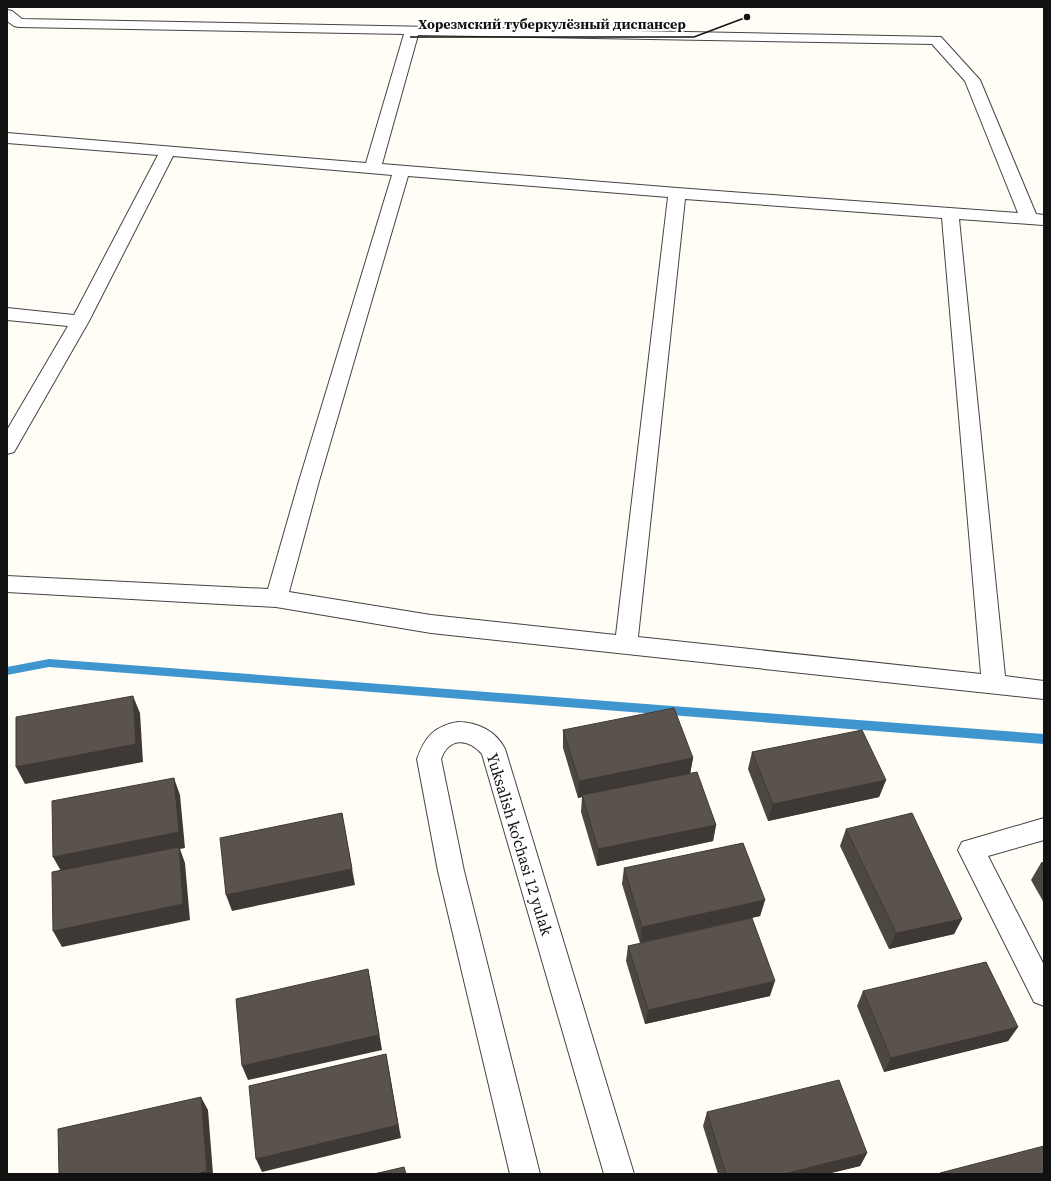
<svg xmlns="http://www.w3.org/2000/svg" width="1051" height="1181" font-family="'Source Serif 4',serif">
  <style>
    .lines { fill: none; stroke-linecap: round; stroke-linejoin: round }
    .stream { fill: #3f96cf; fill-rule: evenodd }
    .minor-casing { stroke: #444; stroke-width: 2 }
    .minor { fill: #fff; fill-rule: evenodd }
    .wall { fill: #4d4742 }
    .shaded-wall { fill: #3f3936 }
    .building { fill: #5a524d; stroke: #3f3936 }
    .labels { text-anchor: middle; stroke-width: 4; stroke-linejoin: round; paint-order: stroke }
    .near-street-label { font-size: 16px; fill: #111; stroke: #fff }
    .leader { fill: none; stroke: #111; stroke-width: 1.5 }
    .callout-dot { fill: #111; stroke: #fff; stroke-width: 1.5 }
    .callout-label { font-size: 14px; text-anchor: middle; font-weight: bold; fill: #111; stroke: #fff; stroke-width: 4; stroke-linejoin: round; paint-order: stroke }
  </style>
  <rect width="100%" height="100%" fill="#fffdf5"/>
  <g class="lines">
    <polygon class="stream" points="49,659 1044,734 1044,744 49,667 7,675 7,667"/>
    <g class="minor-casing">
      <g id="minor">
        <path d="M7 10 12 11 22 19 941 37 980 80 1036 214 1044 215 1043 225 959 219 1005 676 1044 681V699L431 633 276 607 7 592V576L268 589 299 481 392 175 173 156 89 321 14 452 7 454V430L68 326 7 320V308L74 315 158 155 7 143V133L366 163 404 34 19 27 14 26 7 21ZM418 35 932 44 965 81 1018 213 677 188 382 164ZM408 176 668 197 616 635 431 615 289 592 319 481ZM685 199 942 218 981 674 638 637Z"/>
        <path d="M458 722C477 722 496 731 505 749L634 1174H604L482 754C468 738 449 737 441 759L464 871 540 1174H510L438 871 417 759C425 737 434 726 458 722Z"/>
        <polygon points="1044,818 1044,840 988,856 1044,965 1044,1006 1034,1002 958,850 962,842"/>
      </g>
    </g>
    <use href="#minor" class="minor"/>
  </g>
  <g class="wall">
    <polygon points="563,730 693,758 690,773 716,825 713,841 597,866 581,812 582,797 578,798 563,748"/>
    <polygon points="752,752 886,780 879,797 768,821 748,769"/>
    <polygon points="846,829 962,919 954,934 889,949 840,846"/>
    <polygon points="1044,862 1044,903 1031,880 1041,863"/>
    <polygon points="624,868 765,900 760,916 640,943 622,884"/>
    <polygon points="628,946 770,996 645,1024 626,961"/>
    <polygon points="863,991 1018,1027 1008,1041 884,1072 857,1006"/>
    <polygon points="707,1112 867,1153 860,1166 827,1174 718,1174 703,1126"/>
  </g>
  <g class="shaded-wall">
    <polygon points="133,696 140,713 143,762 25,784 16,767"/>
    <polygon points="693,758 690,775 582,795 582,797 578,798 579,781"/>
    <polygon points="174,778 180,795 185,848 180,849 185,863 190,920 62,947 53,931 62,873 53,857"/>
    <polygon points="886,780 879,797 768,821 773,804"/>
    <polygon points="342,813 355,885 232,911 226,895"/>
    <polygon points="716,825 713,841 597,866 598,849"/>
    <polygon points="765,900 760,916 640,943 642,927"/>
    <polygon points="962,919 954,934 889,949 896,933"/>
    <polygon points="368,969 371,985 382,1050 248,1080 242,1066"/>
    <polygon points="775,981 770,996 645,1024 648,1010"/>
    <polygon points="1018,1027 1008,1041 884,1072 891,1058"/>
    <polygon points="386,1054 401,1138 262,1172 256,1159"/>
    <polygon points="201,1097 208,1110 213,1174 196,1174"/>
    <polygon points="867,1153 860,1166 827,1174 784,1174"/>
  </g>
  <g class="building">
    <polygon points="133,696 136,744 16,767 16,717"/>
    <polygon points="674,708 693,758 579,781 563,730"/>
    <polygon points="862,730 886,780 773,804 752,752"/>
    <polygon points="697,772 716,825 598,849 582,795"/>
    <polygon points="174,778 179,832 53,857 52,801"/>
    <polygon points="342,813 352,869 226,895 220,838"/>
    <polygon points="912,813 962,919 896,933 846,829"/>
    <polygon points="743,843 765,900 642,927 624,868"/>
    <polygon points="179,847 183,904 53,931 52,872"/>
    <polygon points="1044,862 1044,869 1041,863"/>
    <polygon points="752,918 775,981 648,1010 628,946"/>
    <polygon points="986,962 1018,1027 891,1058 863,991"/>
    <polygon points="368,969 379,1035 242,1066 236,999"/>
    <polygon points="386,1054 398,1125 256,1159 249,1086"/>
    <polygon points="839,1080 867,1153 784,1174 726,1174 707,1112"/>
    <polygon points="201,1097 207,1171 196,1174 59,1174 58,1129"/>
    <polygon points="1044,1146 1044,1174 940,1174 940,1173"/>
    <polygon points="404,1167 406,1174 374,1174"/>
  </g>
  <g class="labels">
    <g class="near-street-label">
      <text transform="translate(520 844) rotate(73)" y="6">Yuksalish ko'chasi 12 yulak</text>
    </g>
  </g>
  <path class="leader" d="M747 17L694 37H410"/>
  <circle class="callout-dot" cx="747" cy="17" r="4"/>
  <g class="callout-label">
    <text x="552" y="29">Хорезмский туберкулёзный диспансер</text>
  </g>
  <rect width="1051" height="1181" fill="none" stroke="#111111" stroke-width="16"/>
</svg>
